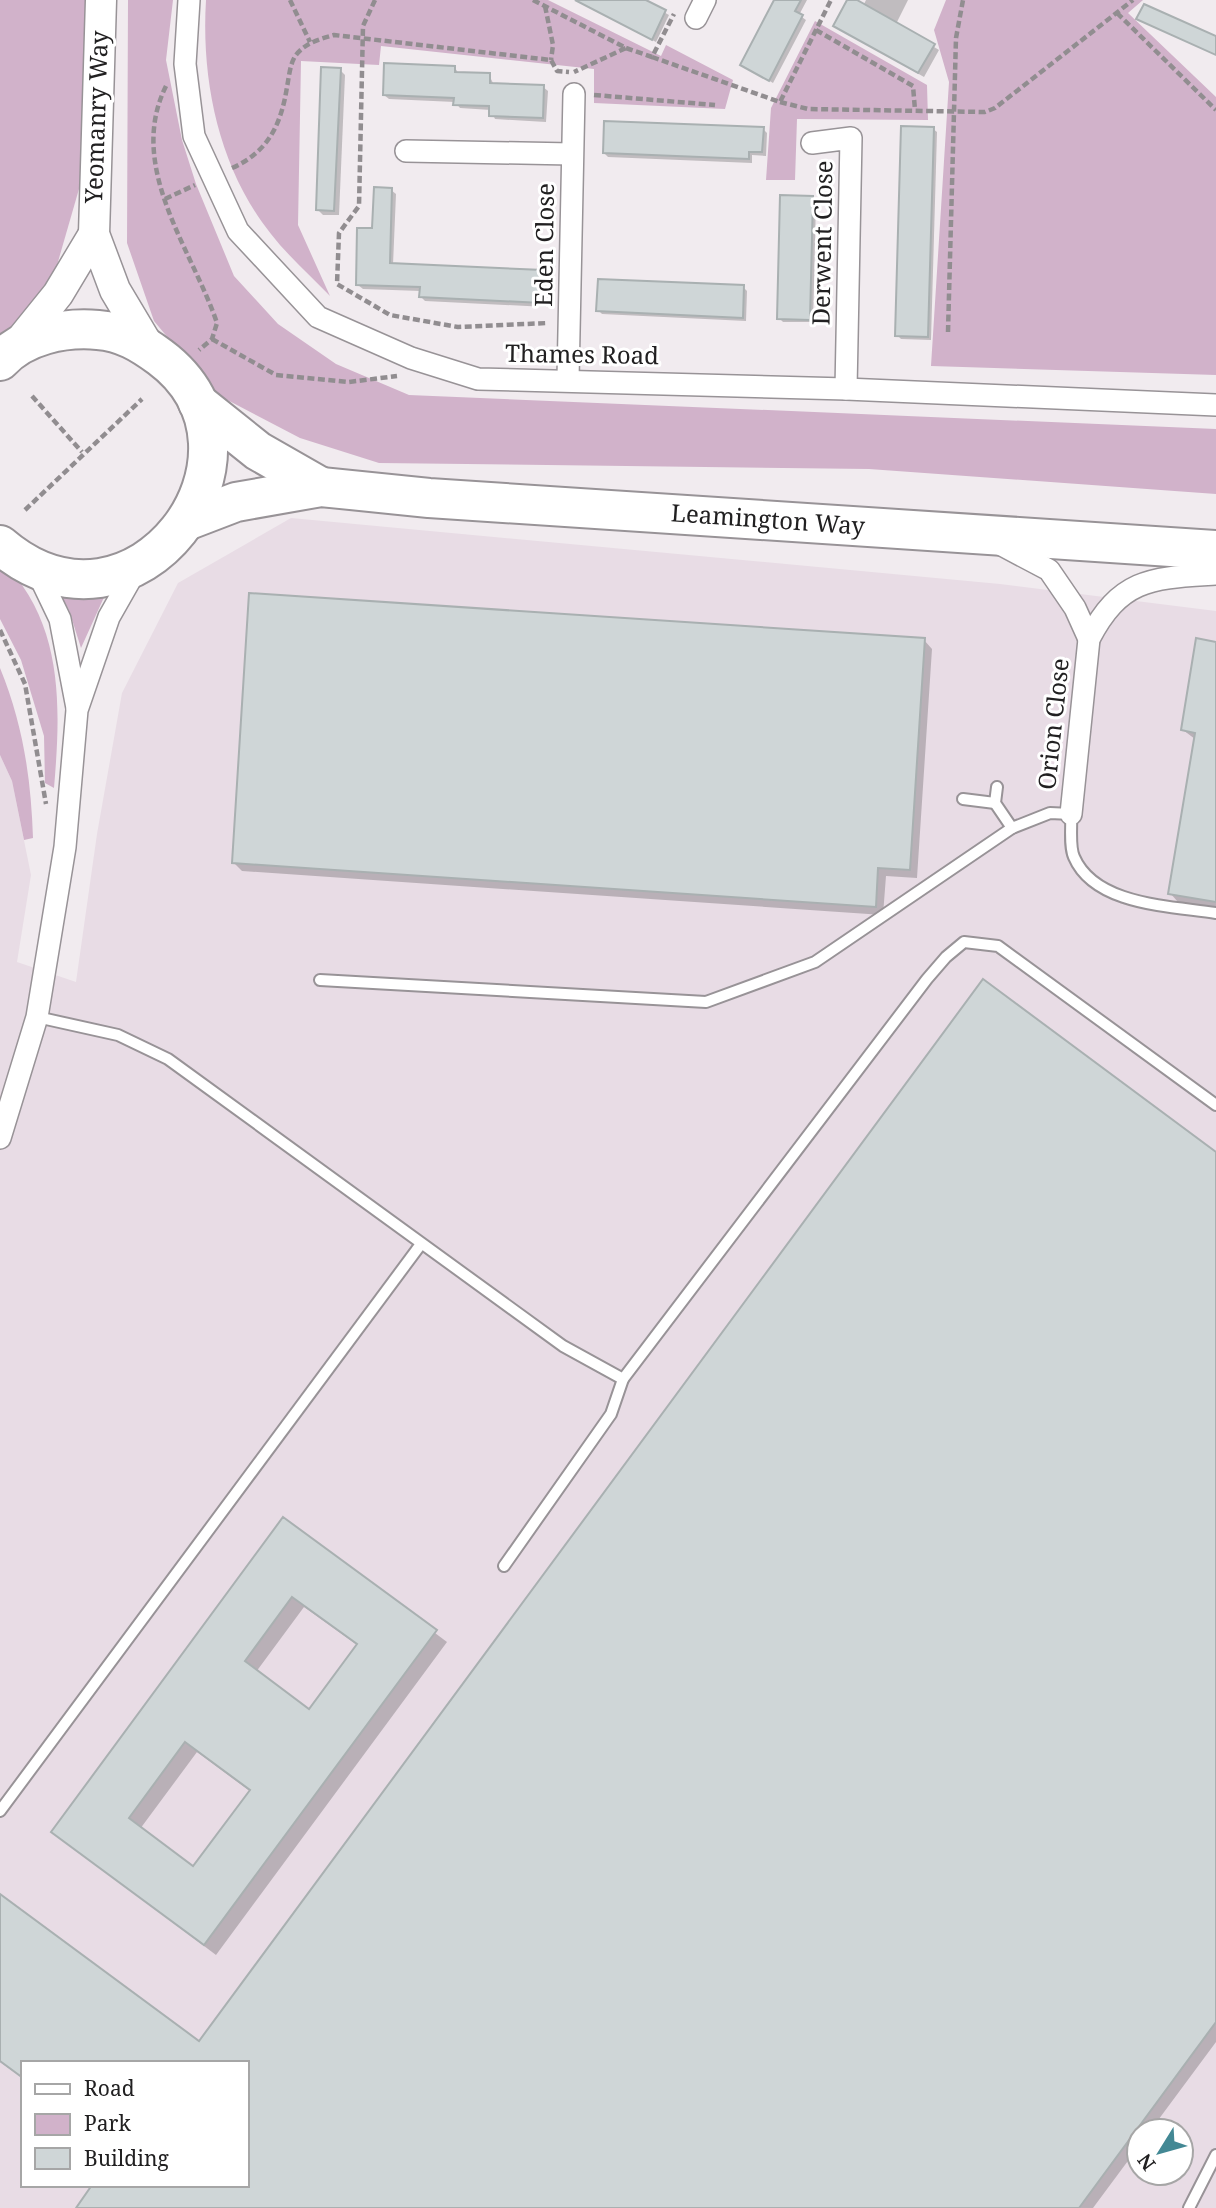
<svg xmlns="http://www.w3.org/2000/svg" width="1216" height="2208" font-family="'Noto Serif',serif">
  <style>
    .built { fill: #e8dce5; fill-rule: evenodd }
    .green { fill: #d1b2ca }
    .shadow { fill: #0003; fill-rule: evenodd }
    .building { fill: #cfd6d7; stroke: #a9b0b1; stroke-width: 2; fill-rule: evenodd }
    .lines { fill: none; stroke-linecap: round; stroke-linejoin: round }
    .lane-casing { stroke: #989397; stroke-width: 14 }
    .street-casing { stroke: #989397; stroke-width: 24 }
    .secondary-casing { stroke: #989397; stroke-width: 33 }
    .highway-casing { stroke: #989397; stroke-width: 42 }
    .path { stroke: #918d90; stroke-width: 4.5; stroke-dasharray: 7 3.5; stroke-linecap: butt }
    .lane { stroke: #fff; stroke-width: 10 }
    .street { stroke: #fff; stroke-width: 21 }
    .secondary { stroke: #fff; stroke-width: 30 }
    .highway { stroke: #fff; stroke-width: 38 }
    .labels { text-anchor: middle; stroke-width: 6; stroke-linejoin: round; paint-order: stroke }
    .street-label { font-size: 24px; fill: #212021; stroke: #fff }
  </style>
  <rect width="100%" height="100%" fill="#f1ebef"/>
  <path class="built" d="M291 518 1000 584 1216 611V2208H0V755L12 781 31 875 17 962 76 982 97 834 122 693 178 583ZM23 2063H247V2185H23ZM1139 2131H1181V2173H1139Z"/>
  <g class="green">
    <polygon points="0,0 86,0 81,182 51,286 0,344"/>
    <polygon points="128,0 173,0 166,60 182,140 196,184 234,276 278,324 336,364 409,395 1216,429 1216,494 869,469 379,463 300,438 214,393 154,321 127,243"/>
    <path d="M206 0H548L661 56 666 45 733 80 725 109 594 103V69L381 46 379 65 301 61 298 225 330 296C311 276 288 256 271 234 219 169 201 81 206 0Z"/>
    <polygon points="946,0 1143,0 1128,13 1216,97 1216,375 931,366 949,82 934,30"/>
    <polygon points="815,21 927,85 928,120 797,119 795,180 766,180 771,108"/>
    <path d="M0 559C64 622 61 705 54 788L45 783 44 736 21 660 0 619Z"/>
    <polygon points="56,586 105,595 81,648 69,610"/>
    <path d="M0 668C23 724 31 778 33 838L24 840 12 781 0 755Z"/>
  </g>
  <g class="shadow">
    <polygon points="575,0 642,0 669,15 656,42"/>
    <polygon points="773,0 807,0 799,15 806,20 773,83 742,65 775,1"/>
    <polygon points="849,0 863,6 866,0 908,0 896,24 939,50 924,77 835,26"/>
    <polygon points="455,68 459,74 489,75 494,85 543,87 548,91 546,122 495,119 491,110 460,108 455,102 389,99 384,95"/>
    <polygon points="340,70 345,75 339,215 323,215 317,209"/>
    <polygon points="763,129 767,133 766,156 752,155 752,163 608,157 604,153"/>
    <polygon points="933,129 937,132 931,340 901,339 897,335"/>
    <polygon points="391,190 396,194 393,265 543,272 547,276 546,307 425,301 421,297 421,291 363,289 358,285 374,229"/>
    <polygon points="812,198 816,202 813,322 783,322 779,318"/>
    <polygon points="743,287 747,291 746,321 602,314 598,310"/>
    <polygon points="924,640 932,649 917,878 886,876 883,915 242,871 234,863"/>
    <polygon points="1216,643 1216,908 1178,902 1170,893 1195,739 1183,730"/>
    <polygon points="1216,1154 1216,2042 1150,2131 1139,2131 1139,2146 1093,2208 78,2208 247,2185 247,2063 23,2063 23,2078 0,2062 0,1896 199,2044"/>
    <path d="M283 1519 447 1642 216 1955 53 1832ZM304 1607 357 1645 310 1711 256 1672ZM197 1752 251 1792 194 1869 140 1829Z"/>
  </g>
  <g class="building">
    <polygon points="575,0 646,0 666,10 652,40"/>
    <polygon points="774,0 801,0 795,11 803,15 769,81 740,65"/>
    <polygon points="847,0 857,0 935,44 918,73 833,26"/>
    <polygon points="1144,4 1216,36 1216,55 1136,19"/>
    <polygon points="384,63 455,66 455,72 490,73 490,83 544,85 543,118 489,116 489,106 453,105 454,98 383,95"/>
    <polygon points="321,67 341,68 334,211 316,210"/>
    <polygon points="604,121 764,127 762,152 749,152 749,159 603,153"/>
    <polygon points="901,126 934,127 928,337 895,336"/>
    <polygon points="374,187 392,188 390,263 543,270 542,303 419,297 420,287 356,285 357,228 372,228"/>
    <polygon points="780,195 813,196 810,320 777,319"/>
    <polygon points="598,279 744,285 743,318 596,311"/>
    <polygon points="249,593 925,638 910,870 878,868 876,907 232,863"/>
    <polygon points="1196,638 1216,642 1216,902 1168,894 1195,733 1181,730"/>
    <polygon points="983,979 1216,1152 1216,2022 1079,2208 76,2208 92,2185 247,2185 247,2063 23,2063 23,2078 0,2061 0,1894 199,2041"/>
    <path d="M283 1517 437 1630 204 1945 51 1832ZM292 1597 357 1644 309 1709 245 1661ZM185 1742 250 1790 193 1866 129 1818Z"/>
  </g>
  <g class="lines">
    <g class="lane-casing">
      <g id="lane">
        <polyline points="997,787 995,803 1012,828"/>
        <polyline points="963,799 995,803"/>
        <path d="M320 980 706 1002 815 962 1012 828 1050 813 1071 814C1072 827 1069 846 1074 857 1095 906 1172 906 1216 913"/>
        <polyline points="37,1017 118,1035 168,1059 563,1346 623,1379 927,979 946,957 964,942 998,946 1216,1105"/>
        <polyline points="504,1566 611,1414 623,1379"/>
        <polyline points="0,1811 421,1244"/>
        <polyline points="1189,2208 1216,2155"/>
      </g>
    </g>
    <g class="street-casing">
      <g id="street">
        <polyline points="189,0 185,64 194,136 238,231 318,317 411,358 478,379 846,389 1216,405"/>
        <polyline points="696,18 705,0"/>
        <polyline points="812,143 851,138 846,389"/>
        <polyline points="406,151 572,154"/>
        <polyline points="568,379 574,94"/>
        <polyline points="998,543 1049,570 1075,608 1089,639"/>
        <polyline points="36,569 60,619 77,708"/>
        <path d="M1071 814 1089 639C1121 577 1153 578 1216 574"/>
        <polyline points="0,1138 37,1017 65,847 77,710 109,617 138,566"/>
      </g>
    </g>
    <g class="secondary-casing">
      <g id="secondary">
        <polyline points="101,0 94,234 115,290 152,352"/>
        <polyline points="16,346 58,294 94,234"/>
      </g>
    </g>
    <g class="highway-casing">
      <g id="highway">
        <path d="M0 361C24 335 64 327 98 330 123 332 141 343 160 357 288 452 135 661 0 545"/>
        <polyline points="198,403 258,451 321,487"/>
        <polyline points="189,520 236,502 321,487 429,498 1216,550"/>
      </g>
    </g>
    <g class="path">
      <polyline points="290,0 310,42"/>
      <polyline points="375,0 363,26 359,206 339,233 337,284 390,315 458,327 548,323"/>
      <polyline points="533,0 626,48 574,72"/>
      <polyline points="545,6 553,45 551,60"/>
      <polyline points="1117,13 1216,110"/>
      <polyline points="816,30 913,86 915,110"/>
      <polyline points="626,48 652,57 674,14"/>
      <polyline points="652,57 780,102 831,0"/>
      <path d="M166 86C126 167 192 249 217 323L212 339 199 350"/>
      <polyline points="594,95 715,105"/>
      <polyline points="780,102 808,109 985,112 995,108 1133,0"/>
      <path d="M232 168C268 152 281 125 287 87 289 77 290 63 296 55 305 43 320 39 334 35L551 60 557 71 569 72"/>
      <polyline points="165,199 195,185"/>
      <polyline points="948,332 956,38 963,0"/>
      <polyline points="212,339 276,375 349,382 397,376"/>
      <polyline points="32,396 82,452"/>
      <polyline points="25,510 142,399"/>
      <polyline points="0,630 25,684 46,804"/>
    </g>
    <use href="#lane" class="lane"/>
    <use href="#street" class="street"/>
    <use href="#secondary" class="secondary"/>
    <use href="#highway" class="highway"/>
  </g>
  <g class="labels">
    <g class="street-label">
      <text transform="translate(97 117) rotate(-88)" y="8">Yeomanry Way</text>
      <text transform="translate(823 243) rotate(-89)" y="8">Derwent Close</text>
      <text transform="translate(545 245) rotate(-89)" y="8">Eden Close</text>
      <text transform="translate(582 355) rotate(1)" y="8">Thames Road</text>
      <text transform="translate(768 520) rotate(4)" y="8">Leamington Way</text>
      <text transform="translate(1054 724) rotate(-84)" y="8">Orion Close</text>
    </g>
  </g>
  <rect x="21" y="2061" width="228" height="126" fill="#ffffff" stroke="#a6a6a6" stroke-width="2"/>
  <rect x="35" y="2084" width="35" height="10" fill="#ffffff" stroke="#a6a6a6" stroke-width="2"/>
  <text x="84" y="2096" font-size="21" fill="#212021">Road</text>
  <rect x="35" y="2114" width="35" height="21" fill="#d1b2ca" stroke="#a6a6a6" stroke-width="2"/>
  <text x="84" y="2131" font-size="21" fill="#212021">Park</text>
  <rect x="35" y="2148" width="35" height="21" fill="#cfd6d7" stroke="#a6a6a6" stroke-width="2"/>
  <text x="84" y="2166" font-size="21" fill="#212021">Building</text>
  <g transform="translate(1160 2152) rotate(233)"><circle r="33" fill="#ffffff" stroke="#a6a6a6" stroke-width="2"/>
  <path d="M0-5L12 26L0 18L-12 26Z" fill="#438894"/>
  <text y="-10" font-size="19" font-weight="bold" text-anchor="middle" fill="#212021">N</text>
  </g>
</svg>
